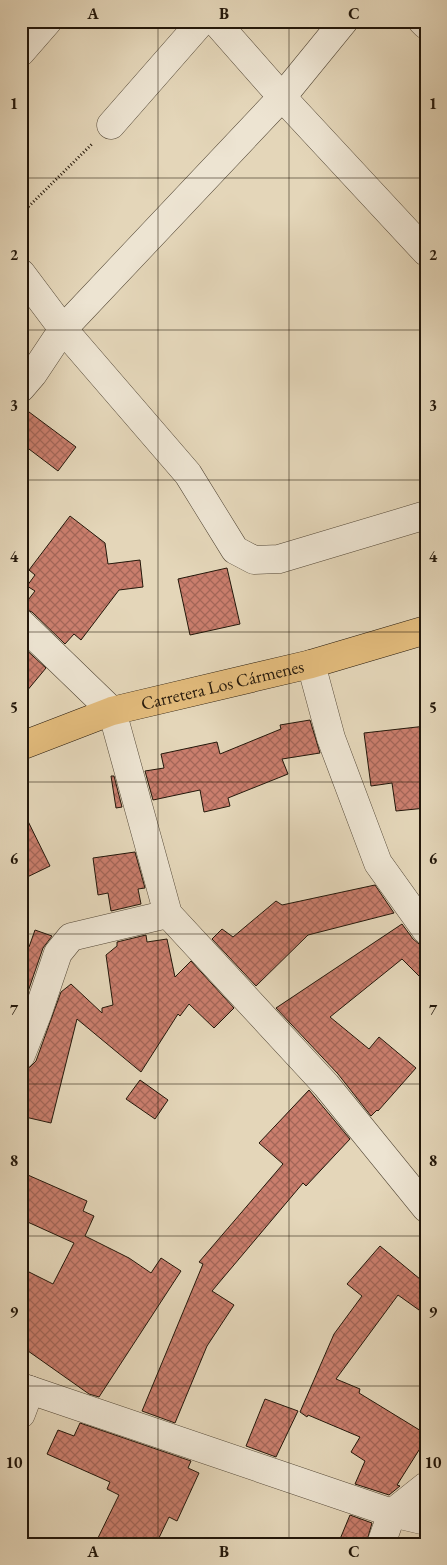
<svg xmlns="http://www.w3.org/2000/svg" width="447" height="1565" font-family="'EB Garamond',serif">
  <style>
    .building { fill: url(#building-cross-hatch); stroke: #23170a }
    .lines { fill: none; stroke-linecap: round; stroke-linejoin: round }
    .minor-casing { stroke: #534736; stroke-width: 29 }
    .major-casing { stroke: #23170a; stroke-width: 29 }
    .path { stroke: #23170a; stroke-width: 3; stroke-dasharray: 1 2.5; stroke-linecap: butt }
    .minor { stroke: #ede4d2; stroke-width: 28 }
    .major { stroke: #e2bb7c; stroke-width: 28 }
    .grid { fill: none; stroke: #23170a; stroke-width: 1; stroke-opacity: 0.55 }
    .labels { text-anchor: middle; stroke-width: 4; stroke-linejoin: round; paint-order: stroke }
    .street-label { font-size: 18px; fill: #23170a; stroke: #ede4d2 }
    .neatline { fill: none; stroke: #23170a; stroke-width: 2 }
    .grid-label { font-size: 16px; text-anchor: middle; font-weight: bold; fill: #23170a }
  </style>
  <defs>
    <pattern id="building-cross-hatch" width="8" height="8" patternUnits="userSpaceOnUse" patternTransform="scale(1.25)"><rect width="8" height="8" fill="#ca7e6d"/><path d="M0 0l8 8M0 8l8-8" fill="none" stroke="#a46658"/></pattern>
  </defs>
  <rect width="100%" height="100%" fill="#e4d6b9"/>
  <filter id="stains"><feTurbulence type="fractalNoise" baseFrequency=".004" numOctaves="4"/><feColorMatrix values="0 0 0 0 .2 0 0 0 0 .09 0 0 0 0 .02 0 0 0 .5 -.17"/></filter>
  <radialGradient id="worn" r=".72"><stop offset=".6" stop-color="#630" stop-opacity="0"/><stop offset="1" stop-color="#630" stop-opacity=".3"/></radialGradient>
  <g class="building">
    <polygon points="21,406 76,447 58,471 21,443"/>
    <polygon points="70,516 105,543 108,564 140,560 143,587 119,590 81,640 74,634 65,644 32,612 22,608 35,591 27,586 35,575 29,570"/>
    <polygon points="227,568 240,624 190,635 178,579"/>
    <polygon points="21,645 46,668 21,698"/>
    <polygon points="310,720 320,753 282,759 288,774 228,798 230,806 204,812 200,790 153,800 145,771 164,768 161,754 217,742 220,754 281,729 280,725"/>
    <polygon points="426,726 426,808 396,811 392,783 371,786 364,733"/>
    <polygon points="111,776 114,776 122,807 116,808"/>
    <polygon points="21,807 50,866 21,880"/>
    <polygon points="135,852 145,888 138,889 141,904 111,911 108,893 98,895 93,858"/>
    <polygon points="375,885 394,913 308,935 256,986 212,939 222,929 233,937 276,901 282,905"/>
    <polygon points="402,924 413,939 419,944 423,945 426,950 426,983 402,959 330,1017 369,1049 379,1037 416,1068 378,1111 377,1110 371,1116 338,1074 276,1008"/>
    <polygon points="35,930 52,936 43,948 21,1012 21,944 29,947"/>
    <polygon points="146,935 147,942 167,939 175,977 191,961 234,1008 214,1028 189,1004 180,1016 178,1014 141,1072 77,1019 51,1123 21,1116 21,1070 30,1067 36,1061 61,992 71,984 102,1013 102,1008 113,1005 106,955 117,946 117,942"/>
    <polygon points="140,1080 168,1100 155,1119 126,1099"/>
    <polygon points="309,1090 350,1139 306,1186 303,1183 212,1291 234,1305 207,1346 175,1423 142,1411 203,1264 199,1262 283,1164 259,1143"/>
    <polygon points="21,1172 87,1201 83,1211 94,1216 85,1236 129,1258 151,1273 161,1258 181,1271 99,1397 89,1394 21,1346 21,1268 53,1284 74,1243 21,1219"/>
    <polygon points="380,1246 426,1284 426,1315 398,1295 336,1379 360,1389 359,1393 426,1434 426,1439 397,1485 400,1486 389,1495 355,1484 365,1461 351,1452 360,1437 308,1415 307,1417 300,1412 334,1334 362,1296 347,1284"/>
    <polygon points="265,1399 298,1411 276,1457 246,1446"/>
    <polygon points="80,1423 191,1461 188,1468 199,1473 177,1521 169,1517 156,1544 95,1544 119,1495 107,1489 110,1482 47,1454 58,1430 74,1436"/>
    <polygon points="350,1515 372,1523 366,1544 338,1544"/>
  </g>
  <g class="lines">
    <g class="minor-casing">
      <g id="minor">
        <polyline points="215,21 282,97 426,252"/>
        <polyline points="422,21 426,25"/>
        <polyline points="21,52 48,21"/>
        <polyline points="111,125 202,21"/>
        <polyline points="21,273 63,329 188,474 235,550 254,560 279,559 426,515"/>
        <polyline points="21,388 33,374 63,329 282,97 344,21"/>
        <polyline points="21,623 112,711 168,914 326,1085 426,1208"/>
        <polyline points="311,664 331,738 378,863 426,930"/>
        <polyline points="21,1055 38,1012 58,953 71,937 168,914"/>
        <polyline points="21,1387 392,1513 426,1521"/>
        <polyline points="21,1414 30,1390"/>
        <polyline points="381,1544 392,1513 426,1486"/>
      </g>
    </g>
    <g class="major-casing">
      <g id="major">
        <path id="s1" d="M21 746 112 711 311 664 426 630"/>
      </g>
    </g>
    <polyline class="path" points="21,214 92,144"/>
    <use href="#minor" class="minor"/>
    <use href="#major" class="major"/>
  </g>
  <path class="grid" d="M158 21V1544M289 21V1544M21 178H426M21 330H426M21 480H426M21 632H426M21 782H426M21 934H426M21 1084H426M21 1236H426M21 1386H426"/>
  <g class="labels">
    <g class="street-label">
      <text dy="6" stroke="none"><textPath href="#s1" startOffset="211">Carretera Los Cármenes</textPath></text>
    </g>
  </g>
  <rect width="447" height="1565" fill="none" stroke="#e4d6b9" stroke-width="55"/>
  <rect x="28" y="28" width="392" height="1510" class="neatline"/>
  <g class="grid-label">
    <text x="93" y="19">A</text>
    <text x="224" y="19">B</text>
    <text x="354" y="19">C</text>
    <text x="14" y="109">1</text>
    <text x="433" y="109">1</text>
    <text x="14" y="260">2</text>
    <text x="433" y="260">2</text>
    <text x="14" y="411">3</text>
    <text x="433" y="411">3</text>
    <text x="14" y="562">4</text>
    <text x="433" y="562">4</text>
    <text x="14" y="713">5</text>
    <text x="433" y="713">5</text>
    <text x="14" y="864">6</text>
    <text x="433" y="864">6</text>
    <text x="14" y="1015">7</text>
    <text x="433" y="1015">7</text>
    <text x="14" y="1166">8</text>
    <text x="433" y="1166">8</text>
    <text x="14" y="1317">9</text>
    <text x="433" y="1317">9</text>
    <text x="14" y="1468">10</text>
    <text x="433" y="1468">10</text>
    <text x="93" y="1557">A</text>
    <text x="224" y="1557">B</text>
    <text x="354" y="1557">C</text>
  </g>
  <rect width="100%" height="100%" filter="url(#stains)"/>
  <rect width="100%" height="100%" fill="url(#worn)"/>
</svg>
